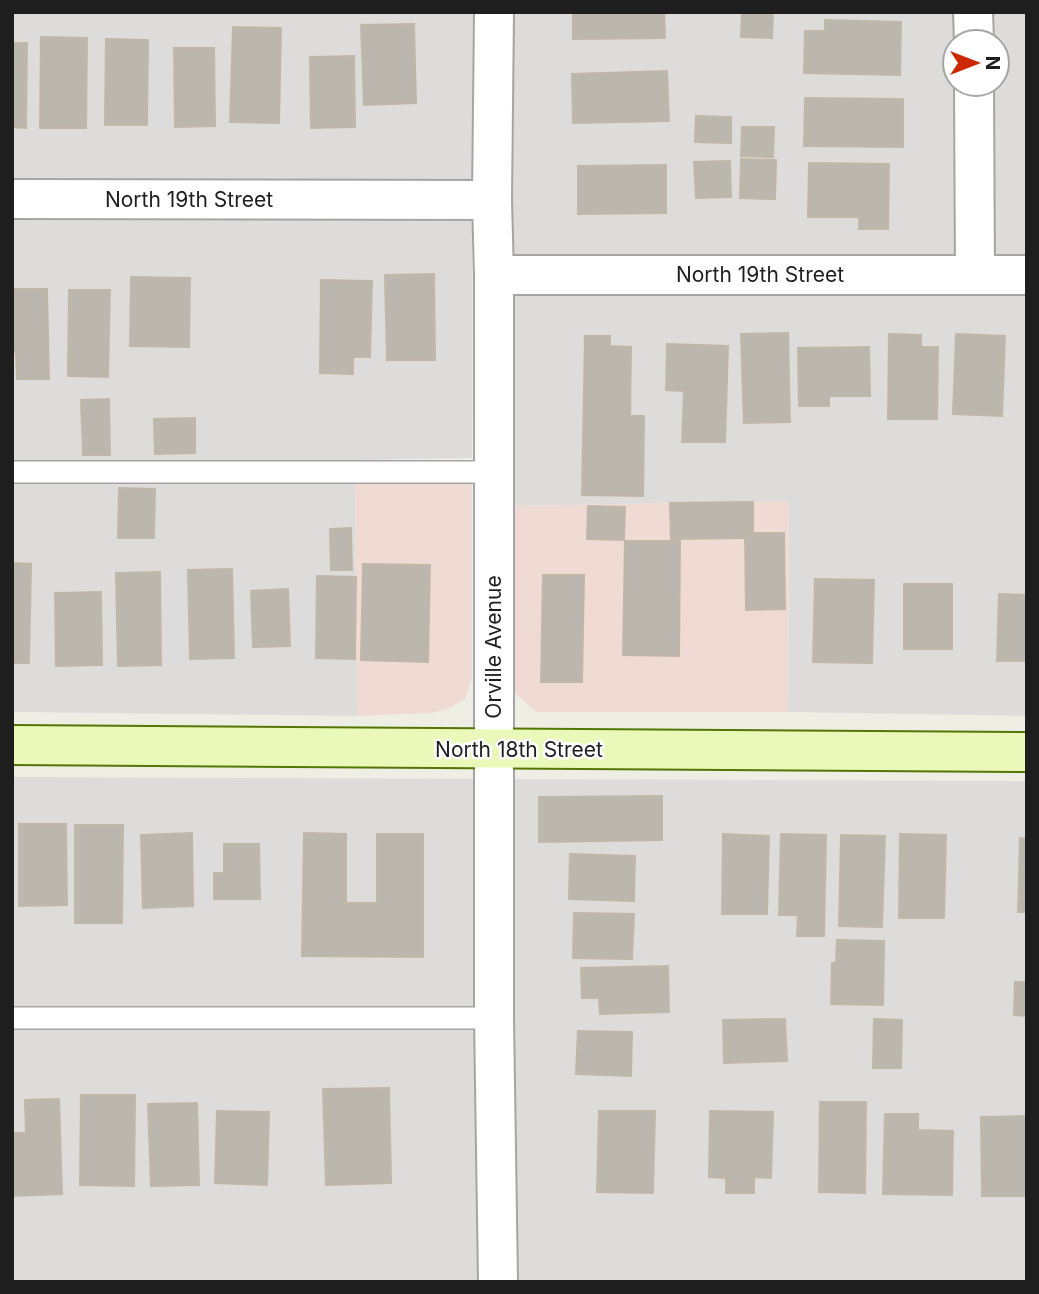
<svg xmlns="http://www.w3.org/2000/svg" width="1039" height="1294" font-family="Inter,sans-serif">
  <style>
    .residential { fill: #dddcdb; fill-rule: evenodd }
    .commercial { fill: #f0dad4 }
    .building { fill: #bcb7ae; stroke: #c1b7a7; stroke-width: 2 }
    .lines { fill: none; stroke-linecap: round; stroke-linejoin: round }
    .service-casing { stroke: #a5a5a5; stroke-width: 24 }
    .minor-casing { stroke: #a5a5a5; stroke-width: 42 }
    .secondary-casing { stroke: #547605; stroke-width: 42 }
    .service { stroke: #fff; stroke-width: 21 }
    .minor { stroke: #fff; stroke-width: 38 }
    .secondary { stroke: #eaf9b9; stroke-width: 38 }
    .labels { text-anchor: middle; stroke-width: 5; stroke-linejoin: round; paint-order: stroke }
    .street-label { font-size: 21px; fill: #1e1e1e; stroke: #fff }
  </style>
  <rect width="100%" height="100%" fill="#efeee5"/>
  <g class="residential">
    <polygon points="12,12 473,12 472,458 355,460 357,716 12,712"/>
    <path d="M511 12H1027V716L788 712 789 501 511 506ZM955 42H997V84H955Z"/>
    <polygon points="12,777 1027,781 1027,1282 12,1282"/>
  </g>
  <g class="commercial">
    <polygon points="355,480 472,482 472,678 465,699 449,708 432,713 357,716"/>
    <polygon points="789,501 788,712 536,712 515,693 513,679 511,506"/>
  </g>
  <g class="building">
    <polygon points="573,12 664,12 665,38 573,39"/>
    <polygon points="742,12 773,12 772,38 741,37"/>
    <polygon points="825,20 901,22 900,75 804,73 805,31 825,31"/>
    <polygon points="414,24 416,103 364,105 361,25"/>
    <polygon points="233,27 281,28 279,123 230,122"/>
    <polygon points="41,37 87,38 86,128 40,128"/>
    <polygon points="106,39 148,40 147,125 105,125"/>
    <polygon points="12,43 27,43 26,128 12,127"/>
    <polygon points="174,48 214,48 215,126 175,127"/>
    <polygon points="354,56 355,127 311,128 310,57"/>
    <polygon points="667,71 669,121 573,123 572,74"/>
    <polygon points="805,98 903,99 903,147 804,146"/>
    <polygon points="696,116 731,117 731,143 695,142"/>
    <polygon points="742,127 774,127 773,157 741,156"/>
    <polygon points="741,159 776,160 775,199 740,198"/>
    <polygon points="730,161 731,197 696,198 694,162"/>
    <polygon points="809,163 889,164 888,229 859,229 859,217 808,217"/>
    <polygon points="666,165 666,213 578,214 578,166"/>
    <polygon points="434,274 435,360 387,360 385,275"/>
    <polygon points="131,277 190,278 189,347 130,346"/>
    <polygon points="321,280 372,281 370,357 353,357 353,374 320,373"/>
    <polygon points="12,289 47,289 49,379 17,379 16,352 12,352"/>
    <polygon points="69,290 110,290 108,377 68,376"/>
    <polygon points="788,333 790,422 744,423 741,334"/>
    <polygon points="889,334 921,335 921,347 938,347 937,419 888,419"/>
    <polygon points="956,334 1005,336 1002,416 953,414"/>
    <polygon points="585,336 610,336 610,346 631,347 630,416 644,416 643,496 582,495"/>
    <polygon points="667,344 728,346 725,442 682,442 684,391 666,390"/>
    <polygon points="869,347 870,396 829,396 829,406 799,406 798,348"/>
    <polygon points="109,399 110,455 83,455 81,400"/>
    <polygon points="195,418 195,453 155,454 154,419"/>
    <polygon points="119,488 155,489 154,538 118,538"/>
    <polygon points="753,502 753,533 745,533 745,538 671,539 670,503"/>
    <polygon points="588,506 625,507 624,540 587,539"/>
    <polygon points="351,528 352,570 331,570 330,529"/>
    <polygon points="745,533 784,533 785,609 746,610"/>
    <polygon points="625,541 680,541 679,656 623,655"/>
    <polygon points="12,563 31,564 29,663 12,663"/>
    <polygon points="363,564 430,565 428,662 361,660"/>
    <polygon points="232,569 234,658 190,659 188,570"/>
    <polygon points="160,572 161,665 118,666 116,573"/>
    <polygon points="543,575 584,575 582,682 541,682"/>
    <polygon points="317,576 356,577 355,659 316,658"/>
    <polygon points="815,579 874,580 872,663 813,662"/>
    <rect x="904" y="584" width="48" height="65"/>
    <polygon points="288,589 290,646 253,647 251,591"/>
    <polygon points="101,592 102,665 56,666 55,593"/>
    <polygon points="999,594 1027,595 1027,661 997,661"/>
    <polygon points="662,796 662,840 539,842 539,797"/>
    <polygon points="19,824 66,824 67,905 19,906"/>
    <polygon points="75,825 123,825 122,923 75,923"/>
    <polygon points="192,833 193,906 143,908 141,835"/>
    <polygon points="304,833 346,834 346,903 377,903 377,834 423,834 423,957 302,956"/>
    <polygon points="723,834 769,836 767,914 722,914"/>
    <polygon points="781,834 826,835 824,936 797,936 798,915 779,915"/>
    <polygon points="900,834 946,835 944,918 899,918"/>
    <polygon points="841,835 885,836 882,927 839,926"/>
    <polygon points="1020,838 1027,839 1027,912 1018,912"/>
    <polygon points="224,844 259,844 260,899 214,899 214,873 224,873"/>
    <polygon points="570,854 635,856 634,901 569,899"/>
    <polygon points="574,913 634,914 632,959 573,958"/>
    <polygon points="837,940 884,941 883,1005 831,1004 832,963 836,963"/>
    <polygon points="668,966 669,1012 600,1014 599,998 582,998 581,968"/>
    <polygon points="1015,982 1027,982 1027,1016 1014,1015"/>
    <polygon points="785,1019 787,1061 724,1063 723,1020"/>
    <polygon points="874,1019 902,1020 901,1068 873,1068"/>
    <polygon points="578,1031 632,1032 631,1076 576,1074"/>
    <polygon points="389,1088 391,1183 326,1185 323,1089"/>
    <polygon points="81,1095 135,1095 134,1186 80,1185"/>
    <polygon points="59,1099 62,1194 12,1196 12,1133 26,1133 25,1100"/>
    <polygon points="820,1102 866,1102 865,1193 819,1192"/>
    <polygon points="197,1103 199,1185 151,1186 148,1104"/>
    <polygon points="217,1111 269,1112 267,1185 215,1183"/>
    <polygon points="599,1111 655,1111 653,1193 597,1192"/>
    <polygon points="710,1111 773,1112 771,1178 754,1177 754,1193 726,1193 726,1178 709,1177"/>
    <polygon points="885,1114 918,1114 918,1130 953,1131 952,1195 883,1194"/>
    <polygon points="1027,1116 1027,1196 982,1196 981,1117"/>
  </g>
  <g class="lines">
    <g class="service-casing">
      <g id="service">
        <polyline points="12,472 494,472"/>
        <polyline points="12,1018 494,1018"/>
      </g>
    </g>
    <g class="minor-casing">
      <g id="minor">
        <polyline points="494,12 492,200 494,275 494,1018 498,1282"/>
        <polyline points="973,12 974,42"/>
        <polyline points="974,84 975,275"/>
        <polyline points="12,199 492,200"/>
        <polyline points="494,275 1027,275"/>
      </g>
    </g>
    <g class="secondary-casing">
      <polyline id="secondary" points="12,745 1027,752"/>
    </g>
    <use href="#service" class="service"/>
    <use href="#minor" class="minor"/>
    <use href="#secondary" class="secondary"/>
  </g>
  <g class="labels">
    <g class="street-label">
      <text x="189" y="207">North 19th Street</text>
      <text x="760" y="282">North 19th Street</text>
      <text transform="translate(494 647) rotate(-90)" y="7">Orville Avenue</text>
      <text x="519" y="757">North 18th Street</text>
    </g>
  </g>
  <rect width="1039" height="1294" fill="none" stroke="#1e1e1e" stroke-width="28"/>
  <g transform="translate(976 63) rotate(90)"><circle r="33" fill="#ffffff" stroke="#a5a5a5" stroke-width="2"/>
  <path d="M0-5L12 26L0 18L-12 26Z" fill="#cc2701"/>
  <text y="-10" font-size="19" font-weight="bold" text-anchor="middle" fill="#1e1e1e">N</text>
  </g>
</svg>
